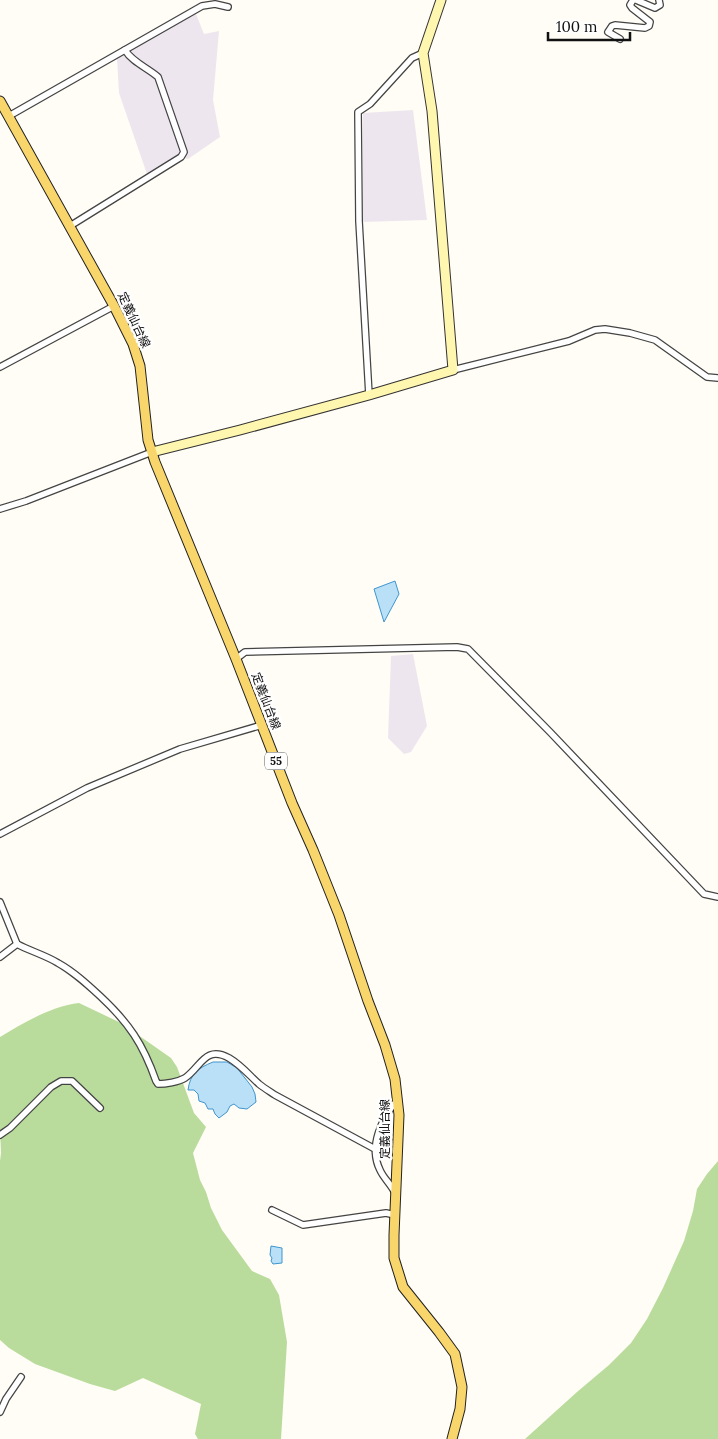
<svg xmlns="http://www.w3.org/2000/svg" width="718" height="1439" font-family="Lora,'Noto Sans JP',serif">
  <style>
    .industrial { fill: #eee6ef }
    .forest { fill: #b9dc9c }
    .water { fill: #b9e0f7; stroke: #3f96cf }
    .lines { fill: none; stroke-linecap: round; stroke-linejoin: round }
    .street-casing { stroke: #444; stroke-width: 8 }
    .secondary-casing { stroke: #333; stroke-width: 11 }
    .primary-casing { stroke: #222; stroke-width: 11 }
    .street { stroke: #fff; stroke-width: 5.5 }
    .secondary { stroke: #fff6b0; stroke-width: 9 }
    .primary { stroke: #f9d66b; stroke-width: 9 }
    .labels { text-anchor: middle; stroke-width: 5; stroke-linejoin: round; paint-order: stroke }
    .shield { fill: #fff; stroke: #585858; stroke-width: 1 }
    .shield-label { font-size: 11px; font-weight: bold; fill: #111 }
    .street-label { font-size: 12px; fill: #111; stroke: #fff }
  </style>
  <rect width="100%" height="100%" fill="#fffdf5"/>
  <g class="industrial">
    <polygon points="196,14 204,34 219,31 213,100 220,137 188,159 177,156 147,174 119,93 117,58"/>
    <polygon points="413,110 427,220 363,222 363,113"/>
    <polygon points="413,654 427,726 411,752 404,754 388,738 391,656"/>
  </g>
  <g class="forest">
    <path d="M79 1003 121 1023 171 1058 177 1067 194 1113 206 1127 193 1153 200 1180 206 1192 211 1208 222 1230 252 1271 270 1279 279 1295 287 1342 281 1439H198L195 1434 201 1404 143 1378 115 1391 90 1384 35 1364 9 1348 0 1340V1161L1 1153 0 1129V1037C23 1023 52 1006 79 1003Z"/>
    <polygon points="718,1161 718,1439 525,1439 577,1392 609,1365 631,1343 647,1319 663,1288 684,1241 693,1211 697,1189 707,1174"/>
  </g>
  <g class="water">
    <polygon points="395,581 399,594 384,622 374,589"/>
    <path d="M213 1062H227L237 1068 252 1087 255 1094 256 1102 247 1109 239 1108 234 1104 230 1106 227 1112 219 1118 215 1114 213 1109H208L205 1103 199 1101 198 1094 194 1090H188C190 1074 198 1068 213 1062Z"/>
    <polygon points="271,1246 282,1248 282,1263 273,1264 271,1261 272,1258 270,1255"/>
  </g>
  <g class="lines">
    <g class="street-casing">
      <g id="street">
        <polyline points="636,0 655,8 660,5 659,0"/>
        <polyline points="620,39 608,32 612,26 615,25 645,28 649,26 650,22 632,8 630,5 633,0"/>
        <polyline points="9,116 202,6 215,4 228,7"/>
        <path d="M70 226 181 157 184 152 158 77C148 68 132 62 125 50"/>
        <polyline points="0,367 114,306"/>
        <polyline points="453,370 569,341 595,330 605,329 630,333 655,340 707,377 718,378"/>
        <polyline points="369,395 359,221 358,112 370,104 412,58 423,53"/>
        <polyline points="0,509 26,501 152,452"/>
        <polyline points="236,659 245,652 457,647 468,649 550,732 704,894 718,897"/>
        <polyline points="0,834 87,788 180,749 262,725"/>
        <path d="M0 902 17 944C30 951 45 955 58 963 74 972 87 984 100 996 129 1023 143 1044 156 1081L158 1084C166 1084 178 1082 185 1078 201 1067 205 1045 229 1058 241 1065 249 1075 259 1084 264 1088 269 1091 275 1095L375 1149"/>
        <polyline points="0,957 17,944"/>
        <polyline points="0,1135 10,1128 51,1087 61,1081 72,1081 100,1108"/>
        <path d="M395 1193C391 1184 384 1179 380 1170 368 1146 382 1118 398 1099"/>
        <polyline points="272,1210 303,1225 386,1213 395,1215"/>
        <polyline points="0,1412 6,1399 21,1377"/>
      </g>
    </g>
    <g class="secondary-casing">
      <polyline id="secondary" points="152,452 240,430 369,395 453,370 432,111 423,53 441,0"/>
    </g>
    <g class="primary-casing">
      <polyline id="primary" points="0,101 114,306 133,344 140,366 148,440 155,462 236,659 292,803 313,850 339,915 368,1001 385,1045 395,1079 399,1115 394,1235 394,1258 403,1287 439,1332 455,1354 462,1387 460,1409 452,1439"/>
    </g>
    <use href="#street" class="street"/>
    <use href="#secondary" class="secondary"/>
    <use href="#primary" class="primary"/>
  </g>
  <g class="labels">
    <rect class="shield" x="265" y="752.5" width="22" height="17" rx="4"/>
    <g class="shield-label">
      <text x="276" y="765">55</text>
    </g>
    <g class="street-label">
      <text transform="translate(134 320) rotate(65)" y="4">定義仙台線</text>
      <text transform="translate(266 701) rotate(69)" y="4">定義仙台線</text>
      <text transform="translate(385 1129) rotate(-90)" y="4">定義仙台線</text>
    </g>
  </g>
  <path d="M548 32v8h82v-8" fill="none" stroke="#111111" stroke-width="2.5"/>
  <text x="556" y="32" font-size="15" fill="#111111" stroke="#ffffff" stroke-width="4" paint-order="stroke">100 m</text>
</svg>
